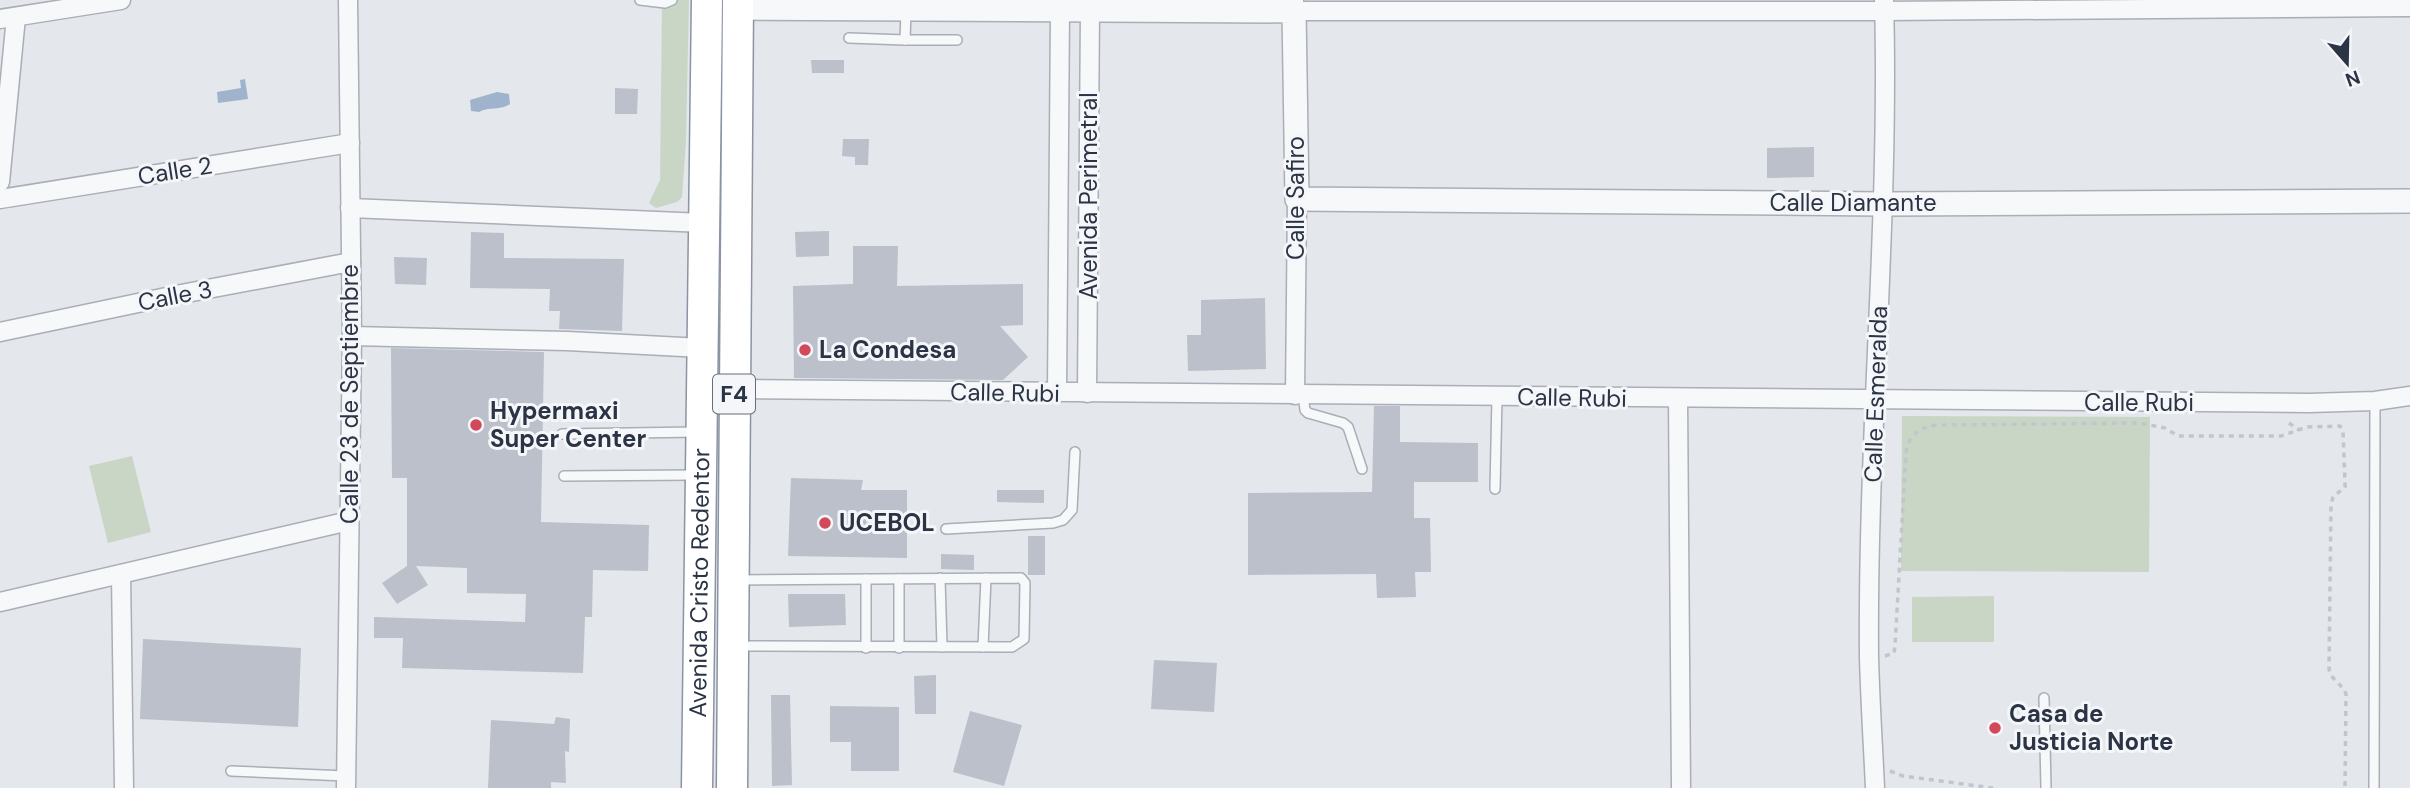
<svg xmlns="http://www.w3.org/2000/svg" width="2410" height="788" font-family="'DM Sans',sans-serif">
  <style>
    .green { fill: #c9d6c5 }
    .water { fill: #9fb4cc }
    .building { fill: #bbc0ca }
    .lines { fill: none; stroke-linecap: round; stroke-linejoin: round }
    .service-casing { stroke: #a9aeb7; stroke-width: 12 }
    .minor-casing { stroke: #a9aeb7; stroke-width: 21 }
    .tertiary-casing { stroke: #a9aeb7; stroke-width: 26 }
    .trunk-casing { stroke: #8b94a3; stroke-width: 33 }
    .path { stroke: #c2c5cb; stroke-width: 3.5; stroke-dasharray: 5 5; stroke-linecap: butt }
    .service { stroke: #f7f8fa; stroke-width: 9 }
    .minor { stroke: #f7f8fa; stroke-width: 18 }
    .tertiary { stroke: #f7f8fa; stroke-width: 23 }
    .trunk { stroke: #fff; stroke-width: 30 }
    .poi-dot { fill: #d1495b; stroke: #f4f6f9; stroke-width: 2.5 }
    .labels { text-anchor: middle; stroke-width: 6; stroke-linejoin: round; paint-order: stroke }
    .shield { fill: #f4f6f9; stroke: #676e7b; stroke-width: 2 }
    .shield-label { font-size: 23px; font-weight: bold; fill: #2b3445 }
    .street-label { font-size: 24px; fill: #2b3445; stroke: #f4f6f9 }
    .poi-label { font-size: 24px; font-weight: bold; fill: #2b3445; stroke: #f4f6f9; text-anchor: start }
  </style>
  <rect width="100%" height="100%" fill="#e4e7ec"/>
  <g class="green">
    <polygon points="662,0 689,0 686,141 682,197 677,202 656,208 649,203 660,180"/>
    <polygon points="1902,416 2150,417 2149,572 1901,571"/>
    <polygon points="132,456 151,532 108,543 89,466"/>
    <polygon points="1994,596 1994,642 1912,642 1912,597"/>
  </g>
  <g class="water">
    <polygon points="245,79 248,99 218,103 217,92 241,88 240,80"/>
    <path d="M497 92 509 94 510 104C501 111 489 106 479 112L471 111 470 100Z"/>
  </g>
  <g class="building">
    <polygon points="811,60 844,60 844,73 812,73"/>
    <polygon points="615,88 638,89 637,114 615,114"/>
    <polygon points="843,139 869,139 868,165 855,165 855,157 842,156"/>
    <polygon points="1814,147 1814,177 1767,178 1767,148"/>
    <polygon points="829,231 829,256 796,257 795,232"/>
    <polygon points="471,232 504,233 504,258 624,259 622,331 559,329 560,311 549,311 550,289 470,288"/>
    <polygon points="853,246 898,246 897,286 1023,284 1023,325 1000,326 1028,357 1003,380 794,378 793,286 853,284"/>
    <polygon points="394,257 427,258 426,285 395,284"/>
    <polygon points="1265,298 1266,369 1188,371 1187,335 1201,335 1201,300"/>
    <polygon points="391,348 544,352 541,522 649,525 648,571 593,570 592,617 585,617 583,673 402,668 403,638 374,638 374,617 525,622 526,594 467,593 467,568 416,566 428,585 397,604 382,583 407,566 407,478 392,478"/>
    <polygon points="1374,406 1400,406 1400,442 1478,443 1478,482 1414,482 1414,518 1430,518 1431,572 1415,572 1416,597 1377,598 1376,574 1248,575 1248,493 1372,492"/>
    <polygon points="791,478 863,480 861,490 907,490 907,558 788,556"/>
    <polygon points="997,490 1044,490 1044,503 997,502"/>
    <rect x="1028" y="536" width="17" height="39"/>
    <polygon points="941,554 974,555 974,570 941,569"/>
    <polygon points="788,594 845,594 846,625 789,627"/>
    <polygon points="143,639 301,648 298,727 140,719"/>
    <polygon points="1154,660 1217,663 1214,712 1151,709"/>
    <polygon points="936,675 936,714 915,714 914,676"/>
    <polygon points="771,695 790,695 792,785 772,786"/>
    <polygon points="830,706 899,707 899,771 851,771 851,742 830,742"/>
    <polygon points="970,711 1022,725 1004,786 953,772"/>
    <polygon points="556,717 570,719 569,752 565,751 566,783 551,782 551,788 488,788 491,720 554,724"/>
  </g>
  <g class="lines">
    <g class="service-casing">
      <g id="service">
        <polyline points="640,0 665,3 672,0"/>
        <polyline points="906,11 905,40 957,40"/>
        <polyline points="849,38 905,40"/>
        <polyline points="1303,395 1305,410 1308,413 1343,423 1348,427 1362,469"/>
        <polyline points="562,434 697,432"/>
        <polyline points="564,476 695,475"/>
        <polyline points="1495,489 1497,397"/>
        <polyline points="946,529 1053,523 1063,520 1072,510 1075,452"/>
        <polyline points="940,578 942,647"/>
        <polyline points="899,579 899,648"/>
        <polyline points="737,580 1021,578 1025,583 1024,639 1012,647 738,646"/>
        <polyline points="983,647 986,578"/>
        <polyline points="866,648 866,579"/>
        <polyline points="2044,698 2046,788"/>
        <polyline points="231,771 346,776"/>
        <polyline points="2374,788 2375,401"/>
      </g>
    </g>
    <g class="minor-casing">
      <g id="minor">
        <polyline points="1294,0 1294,11 1885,11 2410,7"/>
        <polyline points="0,19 121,0"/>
        <polyline points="0,182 16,17"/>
        <polyline points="0,199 350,143"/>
        <polyline points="350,208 704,223"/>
        <polyline points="0,332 176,295 351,262"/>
        <polyline points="352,336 567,341 702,348"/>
        <polyline points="734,389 2309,403 2375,401 2410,396"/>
        <polyline points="1057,393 1060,10"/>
        <polyline points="1087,393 1090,10"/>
        <polyline points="1295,395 1297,199"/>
        <polyline points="1678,399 1681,788"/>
        <polyline points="121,574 124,788"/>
        <polyline points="0,602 349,521"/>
        <polyline points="346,788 352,336 348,0"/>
        <path d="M1875 788C1873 744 1870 700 1869 656 1867 437 1890 219 1884 0"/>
      </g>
    </g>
    <g class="tertiary-casing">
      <polyline id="tertiary" points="738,8 1294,11 1297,199 1883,204 2410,201"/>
    </g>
    <g class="trunk-casing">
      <g id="trunk">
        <path id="s1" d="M697 788 707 0"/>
        <polyline points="732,788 738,0"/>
      </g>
    </g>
    <g class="path">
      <polyline points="2289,423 2299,430"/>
      <path d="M1885 656 1894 653 1895 646 1906 452C1909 435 1920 427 1937 425L2139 423 2165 428 2178 436H2281L2307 427 2340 426 2343 431 2345 482V487L2333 497 2331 505 2329 668C2330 680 2342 683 2346 694L2345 788"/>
      <polyline points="1890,771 1903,776 1993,788"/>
    </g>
    <use href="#service" class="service"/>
    <use href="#minor" class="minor"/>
    <use href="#tertiary" class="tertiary"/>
    <use href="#trunk" class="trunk"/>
  </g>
  <g class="poi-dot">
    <circle cx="805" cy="350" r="7"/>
    <circle cx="476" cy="425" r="7"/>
    <circle cx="825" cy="523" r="7"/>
    <circle cx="1995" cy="728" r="7"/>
  </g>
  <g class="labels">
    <rect class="shield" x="713" y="374.5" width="42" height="39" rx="5"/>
    <g class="shield-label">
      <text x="734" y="402">F4</text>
    </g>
    <g class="street-label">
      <text transform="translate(175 171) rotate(-9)" y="8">Calle 2</text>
      <text transform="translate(1089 196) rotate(-90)" y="8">Avenida Perimetral</text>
      <text transform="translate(1296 198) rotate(-90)" y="8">Calle Safiro</text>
      <text x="1853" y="211">Calle Diamante</text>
      <text transform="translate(175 296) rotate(-11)" y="8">Calle 3</text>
      <text transform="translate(1005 393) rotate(1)" y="8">Calle Rubi</text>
      <text transform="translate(350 394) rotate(-90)" y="8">Calle 23 de Septiembre</text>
      <text transform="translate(1876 394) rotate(-88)" y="8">Calle Esmeralda</text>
      <text transform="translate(1572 398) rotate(1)" y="8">Calle Rubi</text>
      <text x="2139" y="411">Calle Rubi</text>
      <text dy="8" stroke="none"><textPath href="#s1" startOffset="205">Avenida Cristo Redentor</textPath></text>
    </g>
    <g class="poi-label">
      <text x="819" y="358">La Condesa</text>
      <text x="490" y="419">Hypermaxi<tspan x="490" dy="28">Super Center</tspan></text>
      <text x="839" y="531">UCEBOL</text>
      <text x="2009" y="722">Casa de<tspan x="2009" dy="28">Justicia Norte</tspan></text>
    </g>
  </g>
  <g transform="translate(2347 63) rotate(160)" stroke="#f4f6f9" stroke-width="5" paint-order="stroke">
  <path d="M0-5L12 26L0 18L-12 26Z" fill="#2b3445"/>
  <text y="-10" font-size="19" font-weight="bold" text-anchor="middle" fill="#2b3445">N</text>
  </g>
</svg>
